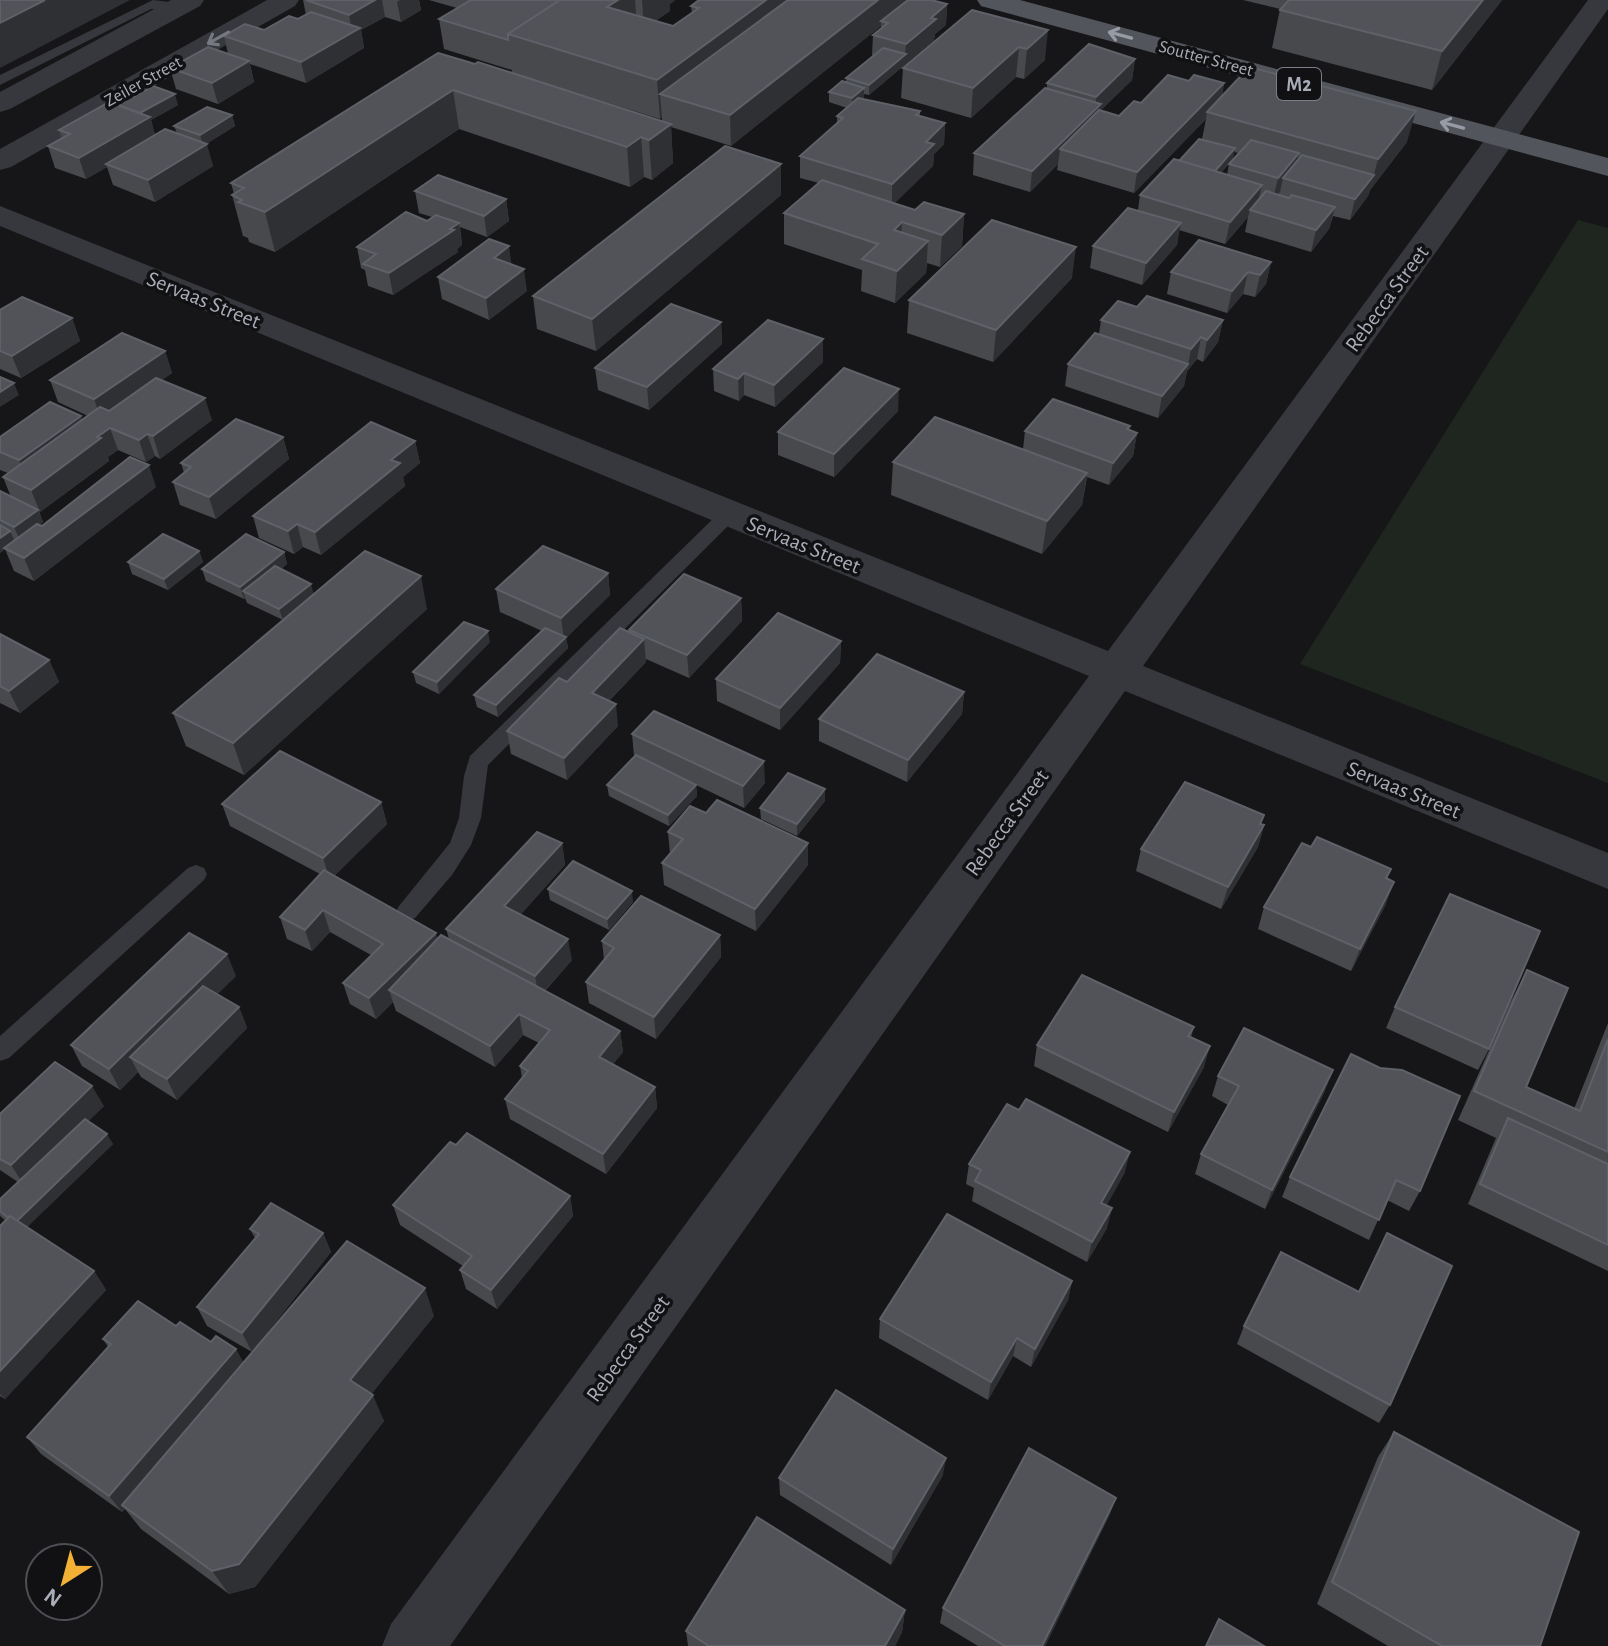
<svg xmlns="http://www.w3.org/2000/svg" width="1608" height="1646" font-family="'Alegreya Sans',sans-serif">
  <style>
    .green { fill: #1e261f }
    .lines { fill: none; stroke-linecap: round; stroke-linejoin: round }
    .lane { fill: #37383d; fill-rule: evenodd }
    .street { fill: #37383d; fill-rule: evenodd }
    .primary { fill: #53555c; fill-rule: evenodd }
    .wall { fill: #47494d; fill-rule: evenodd }
    .shaded-wall { fill: #2f3033 }
    .building { fill: #525359; stroke: #5f6168; stroke-width: 2 }
    .oneway { stroke: #979ba6 }
    .oneway2 { stroke: #757881 }
    .labels { text-anchor: middle; stroke-width: 7; stroke-linejoin: round; paint-order: stroke }
    .far-street-label { font-size: 18px; fill: #a8adb8; stroke: #111113 }
    .shield { fill: #111113; stroke: #7b7e86; stroke-width: 2 }
    .shield-label { font-size: 20px; font-weight: bold; fill: #a8adb8 }
    .street-label { font-size: 22px; fill: #a8adb8; stroke: #111113 }
  </style>
  <rect width="100%" height="100%" fill="#161618"/>
  <polygon class="green" points="1578,220 1608,228 1608,783 1300,664"/>
  <g class="lines">
    <g class="lane">
      <polygon points="153,0 177,3 184,7 177,11 151,9 0,85 0,75"/>
      <polygon points="729,508 738,514 736,518 488,765 481,818 471,845 452,875 415,918 407,921 399,918 396,912 399,906 450,843 459,818 464,776 470,756 722,510"/>
      <polygon points="196,865 204,868 207,874 204,880 9,1058 0,1061 0,1036 188,868"/>
    </g>
    <g class="street">
      <polygon points="171,0 204,0 200,6 10,109 0,112 0,92"/>
      <polygon points="267,0 299,0 295,6 11,167 0,170 0,149"/>
      <polygon points="1588,0 1608,0 1608,9 1143,666 1608,853 1608,889 1125,691 450,1646 382,1646 391,1624 1089,676 0,226 0,206 1108,651"/>
    </g>
    <polygon class="primary" points="977,0 1020,0 1608,158 1608,176 981,6"/>
  </g>
  <g class="wall">
    <polygon points="303,0 419,0 421,10 401,22 385,17 361,30 364,48 306,83 250,64 254,82 218,104 176,89 170,68 228,54 224,36 264,30 298,19 306,15"/>
    <polygon points="429,0 675,0 670,4 670,11 655,21 673,26 692,13 691,6 947,4 946,25 935,34 934,40 869,95 864,94 863,99 920,111 920,116 945,123 944,144 934,154 933,166 894,203 915,210 964,214 962,246 940,267 927,263 926,273 895,303 861,291 862,270 784,244 784,213 819,183 800,178 800,156 837,124 837,116 847,108 829,102 829,92 846,82 846,78 874,56 872,55 873,35 881,28 881,26 731,146 671,127 673,163 652,180 644,177 630,187 459,129 275,252 249,242 248,238 243,236 232,195 234,194 231,183 438,53 662,121 662,117 660,119 512,73 512,70 444,49 439,19 457,8"/>
    <polygon points="1243,0 1502,0 1432,90 1272,48 1280,9"/>
    <polygon points="972,10 1045,60 1024,79 1016,77 971,118 901,98 903,68"/>
    <path d="M1135 59 1132 80 1101 110 1119 116 1141 103 1189 81 1224 83 1222 96 1407 142 1370 190 1368 196 1350 220 1333 216 1329 229 1311 252 1245 232 1248 217 1225 244 1179 230 1177 245 1142 285 1090 268 1093 246 1138 210 1140 195 1202 139 1206 119 1134 193 1057 170 1058 164 1030 192 973 175 974 153 1047 88V83ZM1234 152 1238 153 1229 164 1227 175 1221 173 1233 159Z"/>
    <polygon points="178,105 151,120 155,135 177,133 174,126 232,115 235,126 206,144 213,166 155,202 113,185 107,167 86,179 55,168 48,146 62,139 59,130 119,106"/>
    <polygon points="781,164 781,195 596,351 537,329 533,296"/>
    <polygon points="415,191 506,199 509,221 487,237 460,227 462,245 457,249 458,252 393,295 368,286 365,270 361,268 357,247 427,221 432,217 419,213"/>
    <polygon points="1271,262 1266,284 1255,297 1243,294 1227,313 1167,294 1171,272"/>
    <polygon points="511,265 527,291 489,320 442,299 438,277"/>
    <polygon points="1072,278 993,362 907,333 909,300"/>
    <polygon points="1137,307 1223,320 1218,342 1203,362 1197,359 1187,371 1184,386 1158,418 1065,386 1068,364 1099,334 1101,320"/>
    <polygon points="0,310 72,318 80,341 21,378 0,369"/>
    <polygon points="721,322 722,344 649,410 598,390 595,368"/>
    <polygon points="823,339 823,362 775,407 744,395 739,401 714,391 713,369"/>
    <polygon points="165,351 172,373 162,380 212,420 160,459 155,456 146,462 118,450 108,457 109,461 40,512 39,511 43,522 39,525 42,526 156,487 34,581 14,571 5,549 0,553 0,491 11,497 3,477 8,473 0,470 0,437 83,419 88,416 58,402 50,380"/>
    <polygon points="898,411 834,477 778,455 778,432"/>
    <polygon points="1130,426 1129,430 1137,433 1133,456 1109,485 1087,477 1082,505 1042,554 891,495 893,462 1023,449 1025,431"/>
    <polygon points="283,437 289,459 216,519 180,505 173,482 184,473 181,463"/>
    <polygon points="415,441 420,463 403,477 405,486 321,555 303,547 294,554 259,538 253,516"/>
    <polygon points="199,551 203,562 168,590 132,574 128,562"/>
    <polygon points="284,552 287,564 281,569 314,594 427,609 244,775 186,746 173,713 283,620 247,603 245,598 244,599 206,581 202,569"/>
    <polygon points="608,573 610,595 566,638 568,648 498,717 477,707 474,695 542,631 500,612 496,589"/>
    <polygon points="741,598 742,621 689,678 646,659 646,662 609,701 618,726 567,780 511,754 507,731 629,632 629,630"/>
    <polygon points="0,634 49,660 59,682 20,713 0,703"/>
    <polygon points="841,641 840,663 780,730 717,701 716,679"/>
    <polygon points="490,642 439,694 416,683 413,672"/>
    <polygon points="964,692 962,714 907,782 819,741 819,719"/>
    <polygon points="632,734 765,783 744,808 696,785 697,796 669,826 609,796 607,785 634,756"/>
    <polygon points="825,801 797,836 761,819 760,808"/>
    <polygon points="381,802 387,824 334,876 437,939 449,939 446,929 562,843 565,865 521,914 572,960 545,991 620,1031 623,1052 613,1064 655,1087 657,1108 606,1174 510,1119 505,1099 522,1078 520,1066 539,1043 523,1035 495,1067 396,1011 393,1002 376,1019 350,1004 343,983 371,955 330,932 312,951 287,939 280,917 320,874 230,826 222,804"/>
    <polygon points="706,813 808,843 808,865 756,931 664,885 662,863 670,854 668,832"/>
    <polygon points="1264,815 1261,824 1264,825 1258,847 1221,909 1136,871 1141,849"/>
    <polygon points="1311,847 1391,869 1387,879 1386,904 1351,971 1258,929 1264,907"/>
    <polygon points="548,889 633,902 609,930 550,900"/>
    <polygon points="720,935 721,957 656,1039 589,1003 586,982 604,960 602,941"/>
    <polygon points="1527,970 1526,1087 1574,1109 1608,1023 1608,1271 1468,1204 1496,1138 1458,1120 1511,1001"/>
    <polygon points="236,976 217,994 239,1007 247,1028 177,1100 141,1077 138,1072 120,1090 82,1066 71,1045"/>
    <polygon points="1395,1007 1489,1049 1478,1070 1386,1028"/>
    <polygon points="1194,1027 1191,1037 1204,1067 1168,1132 1034,1066 1037,1045"/>
    <polygon points="1351,1054 1420,1191 1409,1211 1387,1200 1369,1240 1282,1197 1290,1177"/>
    <polygon points="1218,1076 1325,1091 1265,1209 1195,1174 1201,1154 1228,1105 1212,1096"/>
    <polygon points="104,1106 88,1121 113,1144 27,1227 94,1271 106,1290 5,1399 0,1396 0,1226 6,1221 0,1216 0,1199 18,1182 0,1170 0,1114"/>
    <polygon points="969,1164 1125,1172 1106,1206 1107,1228 1087,1262 972,1201 974,1188 966,1184"/>
    <polygon points="570,1196 573,1216 497,1309 466,1289 460,1270 463,1266 400,1225 393,1205"/>
    <polygon points="250,1229 323,1233 331,1252 252,1352 207,1326 197,1307 255,1238"/>
    <polygon points="1387,1233 1390,1405 1379,1423 1237,1344 1244,1326 1358,1292"/>
    <polygon points="1072,1281 1068,1300 1031,1367 1013,1356 988,1400 879,1338 880,1319"/>
    <polygon points="434,1316 371,1394 384,1421 255,1587 229,1594 141,1529 125,1509 122,1512 41,1454 27,1437 108,1347 103,1339 176,1326 211,1342 236,1349 243,1363"/>
    <polygon points="1394,1432 1540,1646 1388,1646 1317,1604 1378,1457"/>
    <polygon points="943,1475 891,1565 780,1495 779,1478"/>
    <polygon points="1110,1514 1045,1646 978,1646 940,1623 943,1608"/>
    <polygon points="905,1610 902,1632 895,1646 688,1646 686,1631"/>
  </g>
  <g class="shaded-wall">
    <polygon points="45,0 130,0 0,68 0,23"/>
    <polygon points="375,0 382,0 385,17 361,30 364,48 306,83 301,62 352,32 349,15"/>
    <polygon points="400,0 419,0 421,10 401,22 397,2"/>
    <polygon points="574,0 635,0 637,27"/>
    <polygon points="642,0 675,0 670,4 670,11 644,29"/>
    <polygon points="766,0 817,0 660,94 662,117 660,119 657,80"/>
    <polygon points="878,0 907,0 881,21 881,26 731,146 730,115"/>
    <polygon points="1483,0 1502,0 1432,90 1442,51"/>
    <polygon points="947,4 946,25 935,34 934,40 869,95 869,85 905,55 906,44 931,18"/>
    <polygon points="1048,30 1045,60 1024,79 1027,49"/>
    <polygon points="1019,47 1016,77 971,118 973,88"/>
    <polygon points="1135,59 1132,80 1060,149 1058,164 1030,192 1032,171 1095,110 1096,97"/>
    <polygon points="249,61 254,82 218,104 212,83"/>
    <polygon points="1224,83 1220,104 1207,112 1206,119 1134,193 1137,172"/>
    <polygon points="864,88 864,98 852,109 852,98"/>
    <polygon points="453,90 459,129 275,252 265,212"/>
    <polygon points="175,94 178,105 151,120 156,138 106,164 107,167 86,179 79,158 140,113"/>
    <polygon points="1416,111 1407,142 1370,190 1378,159"/>
    <polygon points="232,115 235,126 203,146 200,135"/>
    <polygon points="945,123 944,144 934,154 933,166 892,206 892,184 926,142"/>
    <polygon points="671,124 673,163 652,180 649,140"/>
    <polygon points="641,137 644,177 630,187 627,147"/>
    <polygon points="207,144 213,166 155,202 148,180"/>
    <polygon points="1235,148 1233,159 1209,186 1211,176"/>
    <polygon points="1299,153 1295,174 1283,178 1280,192 1273,199 1278,178"/>
    <polygon points="781,164 781,195 596,351 592,319"/>
    <polygon points="1374,175 1368,196 1350,220 1355,199"/>
    <polygon points="1262,185 1257,207 1250,210 1248,217 1225,244 1230,222"/>
    <polygon points="506,199 509,221 487,237 484,216"/>
    <polygon points="1335,207 1329,229 1311,252 1316,230"/>
    <polygon points="964,214 962,246 940,267 942,235"/>
    <polygon points="902,222 900,254 894,230"/>
    <polygon points="459,223 462,245 457,249 458,252 393,295 389,273"/>
    <polygon points="1181,223 1177,245 1142,285 1146,263"/>
    <polygon points="928,241 926,273 895,303 897,271"/>
    <polygon points="509,246 512,268 494,258"/>
    <polygon points="1076,247 1072,278 993,362 996,330"/>
    <polygon points="1271,262 1266,284 1255,297 1260,275"/>
    <polygon points="524,269 527,291 489,320 486,298"/>
    <polygon points="1248,272 1243,294 1227,313 1232,291"/>
    <polygon points="72,318 80,341 21,378 12,356"/>
    <polygon points="1223,320 1218,342 1203,362 1207,340"/>
    <polygon points="721,322 722,344 649,410 647,387"/>
    <polygon points="1201,337 1197,359 1187,372 1191,349"/>
    <polygon points="823,339 823,362 775,407 774,385"/>
    <polygon points="165,351 172,373 102,422 94,399"/>
    <polygon points="1188,364 1184,386 1158,418 1162,396"/>
    <polygon points="744,373 744,395 739,401 738,379"/>
    <polygon points="14,383 19,395 0,407 0,392"/>
    <polygon points="899,389 898,411 834,477 834,454"/>
    <polygon points="205,398 212,420 160,459 153,436"/>
    <polygon points="81,416 90,438 28,482 19,460"/>
    <polygon points="1130,426 1126,446 1137,433 1133,456 1109,485 1113,463 1127,429"/>
    <polygon points="110,428 118,450 108,457 109,461 40,512 31,490"/>
    <polygon points="147,434 155,456 146,462 139,440"/>
    <polygon points="283,437 289,459 216,519 209,497"/>
    <polygon points="415,441 420,463 403,477 405,486 321,555 315,532 391,460"/>
    <polygon points="149,465 156,487 34,581 24,558"/>
    <polygon points="1087,473 1082,505 1042,554 1047,521"/>
    <polygon points="38,510 43,522 19,538 14,527"/>
    <polygon points="297,524 303,547 294,554 288,531"/>
    <polygon points="10,531 15,542 0,553 0,538"/>
    <polygon points="199,551 203,562 168,590 164,579"/>
    <polygon points="284,552 287,564 250,594 243,591 245,598 244,599 240,587"/>
    <polygon points="608,573 610,595 566,638 568,648 498,717 496,705 564,639 561,618"/>
    <polygon points="421,576 427,609 244,775 233,743"/>
    <polygon points="311,584 314,595 283,620 279,609"/>
    <polygon points="741,598 742,621 689,678 687,655"/>
    <polygon points="488,631 490,642 439,694 437,682"/>
    <polygon points="644,639 646,662 595,715 592,693"/>
    <polygon points="841,641 840,663 780,730 780,708"/>
    <polygon points="49,660 59,682 20,713 9,691"/>
    <polygon points="964,692 962,714 907,782 908,760"/>
    <polygon points="616,704 618,726 567,780 564,758"/>
    <polygon points="764,761 765,783 744,808 743,786"/>
    <polygon points="696,785 697,796 669,826 668,815"/>
    <polygon points="825,789 825,801 797,836 797,824"/>
    <polygon points="381,802 387,824 330,880 323,858"/>
    <polygon points="1264,815 1258,836 1264,825 1258,847 1221,909 1228,887"/>
    <polygon points="562,843 565,865 509,927 504,906"/>
    <polygon points="808,843 808,865 756,931 755,909"/>
    <polygon points="1394,882 1386,904 1351,971 1360,949"/>
    <polygon points="632,891 633,902 609,930 607,919"/>
    <polygon points="323,910 330,932 312,951 305,930"/>
    <polygon points="436,933 441,954 389,990 393,1002 376,1019 369,998"/>
    <polygon points="720,935 721,957 656,1039 654,1017"/>
    <polygon points="568,939 572,960 539,997 535,976"/>
    <polygon points="227,954 236,976 145,1066 130,1057 138,1072 120,1090 109,1069"/>
    <polygon points="239,1007 247,1028 177,1100 167,1079"/>
    <polygon points="519,1014 523,1035 495,1067 490,1046"/>
    <polygon points="620,1031 623,1052 603,1077 599,1057"/>
    <polygon points="1210,1046 1204,1067 1168,1132 1174,1112"/>
    <polygon points="1333,1070 1325,1091 1265,1209 1272,1190"/>
    <polygon points="92,1086 104,1106 24,1185 11,1165"/>
    <polygon points="655,1087 657,1108 606,1174 603,1154"/>
    <polygon points="107,1134 113,1144 21,1233 15,1223"/>
    <polygon points="1130,1152 1125,1172 1097,1223 1101,1203"/>
    <polygon points="570,1196 573,1216 497,1309 491,1290"/>
    <polygon points="1112,1208 1107,1228 1087,1262 1092,1242"/>
    <polygon points="323,1233 331,1252 252,1352 242,1333"/>
    <polygon points="94,1271 106,1290 5,1399 0,1394 0,1371"/>
    <polygon points="1072,1281 1068,1300 1031,1367 1035,1349"/>
    <polygon points="425,1288 434,1316 362,1406 350,1380"/>
    <polygon points="1017,1338 1013,1356 988,1400 991,1382"/>
    <polygon points="236,1349 246,1367 122,1505 125,1509 122,1512 109,1496"/>
    <polygon points="373,1395 384,1421 255,1587 229,1594 212,1571"/>
    <polygon points="946,1458 943,1475 891,1565 893,1549"/>
    <polygon points="1116,1498 1110,1514 1045,1646 1042,1646"/>
    <polygon points="905,1610 902,1632 895,1646 885,1646"/>
  </g>
  <g class="building">
    <polygon points="0,0 45,0 0,23"/>
    <polygon points="306,0 375,0 349,15"/>
    <polygon points="471,0 560,0 508,34 508,40 439,19"/>
    <polygon points="560,0 618,0 607,7 673,26 699,8 691,6 699,0 766,0 657,80 508,34"/>
    <polygon points="788,0 878,0 730,115 660,94"/>
    <polygon points="908,0 931,0 947,4 931,18 936,19 906,44 873,35 888,23 881,21"/>
    <polygon points="1289,0 1483,0 1442,51 1280,10"/>
    <polygon points="972,10 1048,30 1027,49 1019,47 973,88 903,68"/>
    <polygon points="311,12 360,28 301,62 224,36 245,24 264,30 289,16 298,19"/>
    <polygon points="1089,44 1135,59 1096,97 1047,83"/>
    <polygon points="208,47 249,61 212,83 170,68"/>
    <polygon points="883,48 906,54 869,85 846,78"/>
    <polygon points="438,53 475,64 478,62 671,124 649,140 641,137 627,147 453,90 265,212 238,202 242,200 232,195 244,188 231,183"/>
    <polygon points="1249,67 1416,111 1378,159 1207,112"/>
    <polygon points="1168,75 1189,81 1194,75 1224,83 1137,172 1060,149 1099,110 1119,116 1134,101 1141,103"/>
    <polygon points="842,81 864,88 852,98 829,92"/>
    <polygon points="153,86 175,94 140,113 118,105"/>
    <polygon points="1045,88 1101,104 1032,171 974,153"/>
    <polygon points="858,98 920,111 916,115 945,123 926,142 934,144 892,184 800,156 843,118 837,116"/>
    <polygon points="109,102 150,117 79,158 48,146 70,134 59,130"/>
    <polygon points="207,107 232,115 200,135 174,126"/>
    <polygon points="165,129 207,144 148,180 106,164"/>
    <polygon points="1199,139 1235,148 1215,171 1179,161"/>
    <polygon points="1251,140 1299,153 1278,178 1229,164"/>
    <polygon points="725,146 781,164 592,319 533,296"/>
    <polygon points="1302,155 1374,175 1355,199 1283,178"/>
    <polygon points="1174,159 1262,185 1230,222 1140,195"/>
    <polygon points="438,175 506,199 484,216 415,191"/>
    <polygon points="822,180 915,210 924,202 964,214 942,235 902,222 894,230 928,241 897,271 862,259 878,244 784,213"/>
    <polygon points="1266,191 1289,198 1292,195 1335,207 1316,230 1250,210"/>
    <polygon points="1128,208 1181,223 1146,263 1093,246"/>
    <polygon points="406,212 427,221 436,215 459,223 450,229 454,230 389,273 363,264 376,254 357,247"/>
    <polygon points="992,220 1076,247 996,330 909,300"/>
    <polygon points="489,239 509,246 494,258 524,269 486,298 438,277"/>
    <polygon points="1199,240 1271,262 1260,275 1248,272 1232,291 1171,272"/>
    <polygon points="1147,296 1223,320 1207,340 1201,337 1191,349 1101,320 1118,301 1137,307"/>
    <polygon points="22,297 72,318 12,356 0,351 0,310"/>
    <polygon points="671,304 721,322 647,387 595,368"/>
    <polygon points="768,320 823,339 774,385 744,373 738,379 713,369"/>
    <polygon points="122,333 165,351 94,399 50,380"/>
    <polygon points="1095,333 1188,364 1162,396 1068,364"/>
    <polygon points="844,368 899,389 834,454 778,432"/>
    <polygon points="0,377 14,383 0,392"/>
    <polygon points="156,378 205,398 153,436 147,434 139,440 110,428 97,437 101,438 31,490 3,477 100,407 109,411"/>
    <polygon points="1053,399 1130,426 1127,429 1137,433 1113,463 1025,431"/>
    <polygon points="50,402 81,416 19,460 0,452 0,437"/>
    <polygon points="935,417 1087,473 1047,521 893,462"/>
    <polygon points="236,419 283,437 209,497 173,482 191,467 181,463"/>
    <polygon points="371,422 415,441 391,460 400,463 315,532 297,524 288,531 253,516"/>
    <polygon points="130,457 149,465 24,558 4,548 37,524 42,526"/>
    <polygon points="0,491 38,510 14,527 0,520"/>
    <polygon points="0,525 10,531 0,538"/>
    <polygon points="163,534 199,551 164,579 128,562"/>
    <polygon points="246,534 284,552 240,587 202,569"/>
    <polygon points="543,546 608,573 561,618 496,589"/>
    <polygon points="365,551 421,576 233,743 173,713"/>
    <polygon points="275,566 311,584 279,609 243,591"/>
    <polygon points="684,574 741,598 687,655 629,630"/>
    <polygon points="778,613 841,641 780,708 716,679"/>
    <polygon points="464,622 488,631 437,682 413,672"/>
    <polygon points="545,628 566,637 496,705 474,695"/>
    <polygon points="620,628 644,639 592,693 616,704 564,758 507,731 559,678 567,682"/>
    <polygon points="0,634 49,660 9,691 0,686"/>
    <polygon points="877,654 964,692 908,760 819,719"/>
    <polygon points="654,711 764,761 743,786 632,734"/>
    <polygon points="280,751 381,802 323,858 222,804"/>
    <polygon points="636,755 696,785 668,815 607,785"/>
    <polygon points="788,773 825,789 797,824 760,808"/>
    <polygon points="1185,782 1264,815 1260,824 1264,825 1228,887 1141,849"/>
    <polygon points="717,800 808,843 755,909 662,863 683,839 668,832 690,806 706,813"/>
    <polygon points="537,832 562,843 504,906 568,939 535,976 446,929"/>
    <polygon points="1317,837 1391,869 1386,878 1394,882 1360,949 1264,907 1302,843 1311,847"/>
    <polygon points="573,861 632,891 607,919 548,889"/>
    <polygon points="324,870 436,933 369,998 343,983 383,944 323,910 305,930 280,917"/>
    <polygon points="1450,894 1540,931 1489,1049 1395,1007"/>
    <polygon points="641,896 720,935 654,1017 586,982 614,948 602,941"/>
    <polygon points="189,933 227,954 109,1069 71,1045"/>
    <polygon points="441,935 620,1031 599,1057 655,1087 603,1154 505,1099 528,1071 520,1066 550,1030 519,1014 490,1046 389,990"/>
    <polygon points="1527,970 1568,988 1526,1087 1580,1111 1608,1039 1608,1152 1474,1091"/>
    <polygon points="1082,975 1194,1027 1188,1036 1210,1046 1174,1112 1037,1045"/>
    <polygon points="203,986 239,1007 167,1079 130,1057"/>
    <polygon points="1244,1028 1333,1070 1272,1190 1201,1154 1239,1086 1218,1076"/>
    <polygon points="1351,1054 1380,1068 1402,1070 1460,1096 1420,1191 1396,1180 1379,1220 1290,1177"/>
    <polygon points="55,1062 92,1086 11,1165 0,1159 0,1114"/>
    <polygon points="1026,1099 1130,1152 1101,1203 1112,1208 1092,1242 975,1181 981,1170 969,1164 1007,1104 1019,1110"/>
    <polygon points="1508,1118 1608,1164 1608,1245 1480,1184"/>
    <polygon points="85,1119 107,1134 17,1221 10,1216 8,1218 0,1211 0,1199"/>
    <polygon points="467,1133 570,1196 491,1290 460,1270 472,1256 393,1205 450,1142 456,1145"/>
    <polygon points="271,1203 323,1233 242,1333 197,1307 259,1234 250,1229"/>
    <polygon points="947,1214 1072,1281 1035,1349 1017,1338 991,1382 880,1319"/>
    <polygon points="10,1216 94,1271 0,1371 0,1226"/>
    <polygon points="1387,1233 1452,1266 1390,1405 1244,1326 1281,1252 1359,1292"/>
    <polygon points="347,1241 425,1288 350,1380 373,1395 239,1564 212,1571 122,1505"/>
    <polygon points="138,1301 176,1326 180,1322 211,1342 216,1336 236,1349 109,1496 27,1437 111,1344 103,1339"/>
    <polygon points="836,1390 946,1458 893,1549 779,1478"/>
    <polygon points="1394,1432 1579,1532 1540,1646 1442,1646 1332,1582"/>
    <polygon points="1029,1448 1116,1498 1042,1646 1005,1646 943,1608"/>
    <polygon points="757,1517 905,1610 885,1646 709,1646 686,1631"/>
    <polygon points="1219,1619 1264,1646 1206,1646"/>
  </g>
  <defs><path id="oneway-shaft" d="M-6 0H5M1.5-3L5.5 0L1.5 3" fill="none" stroke-width="1.6" stroke-linecap="round" stroke-linejoin="round" transform="scale(2)"/></defs>
  <g class="oneway">
    <use href="#oneway-shaft" transform="translate(1120 35) rotate(-165)"/>
    <use href="#oneway-shaft" transform="translate(1452 125) rotate(-165)"/>
  </g>
  <use class="oneway2" href="#oneway-shaft" transform="translate(218 38) rotate(151)"/>
  <g class="labels">
    <g class="far-street-label">
      <text transform="translate(1206 58) rotate(15)" y="6">Soutter Street</text>
      <text transform="translate(143 81) rotate(-29)" y="6">Zeiler Street</text>
    </g>
    <rect class="shield" x="1277" y="68" width="44" height="32" rx="6"/>
    <g class="shield-label">
      <text x="1299" y="91">M2</text>
    </g>
    <g class="street-label">
      <text transform="translate(1386 298) rotate(-54)" y="8">Rebecca Street</text>
      <text transform="translate(204 299) rotate(22)" y="8">Servaas Street</text>
      <text transform="translate(804 544) rotate(22)" y="8">Servaas Street</text>
      <text transform="translate(1404 789) rotate(22)" y="8">Servaas Street</text>
      <text transform="translate(1006 822) rotate(-54)" y="8">Rebecca Street</text>
      <text transform="translate(627 1348) rotate(-54)" y="8">Rebecca Street</text>
    </g>
  </g>
  <g transform="translate(64 1582) rotate(216)"><circle r="38" fill="#111113" stroke="#4d4f55" stroke-width="2"/>
  <path d="M0-6L14 30L0 20L-14 30Z" fill="#f2b134"/>
  <text y="-12" font-size="22" font-weight="bold" text-anchor="middle" fill="#a8adb8">N</text>
  </g>
</svg>
